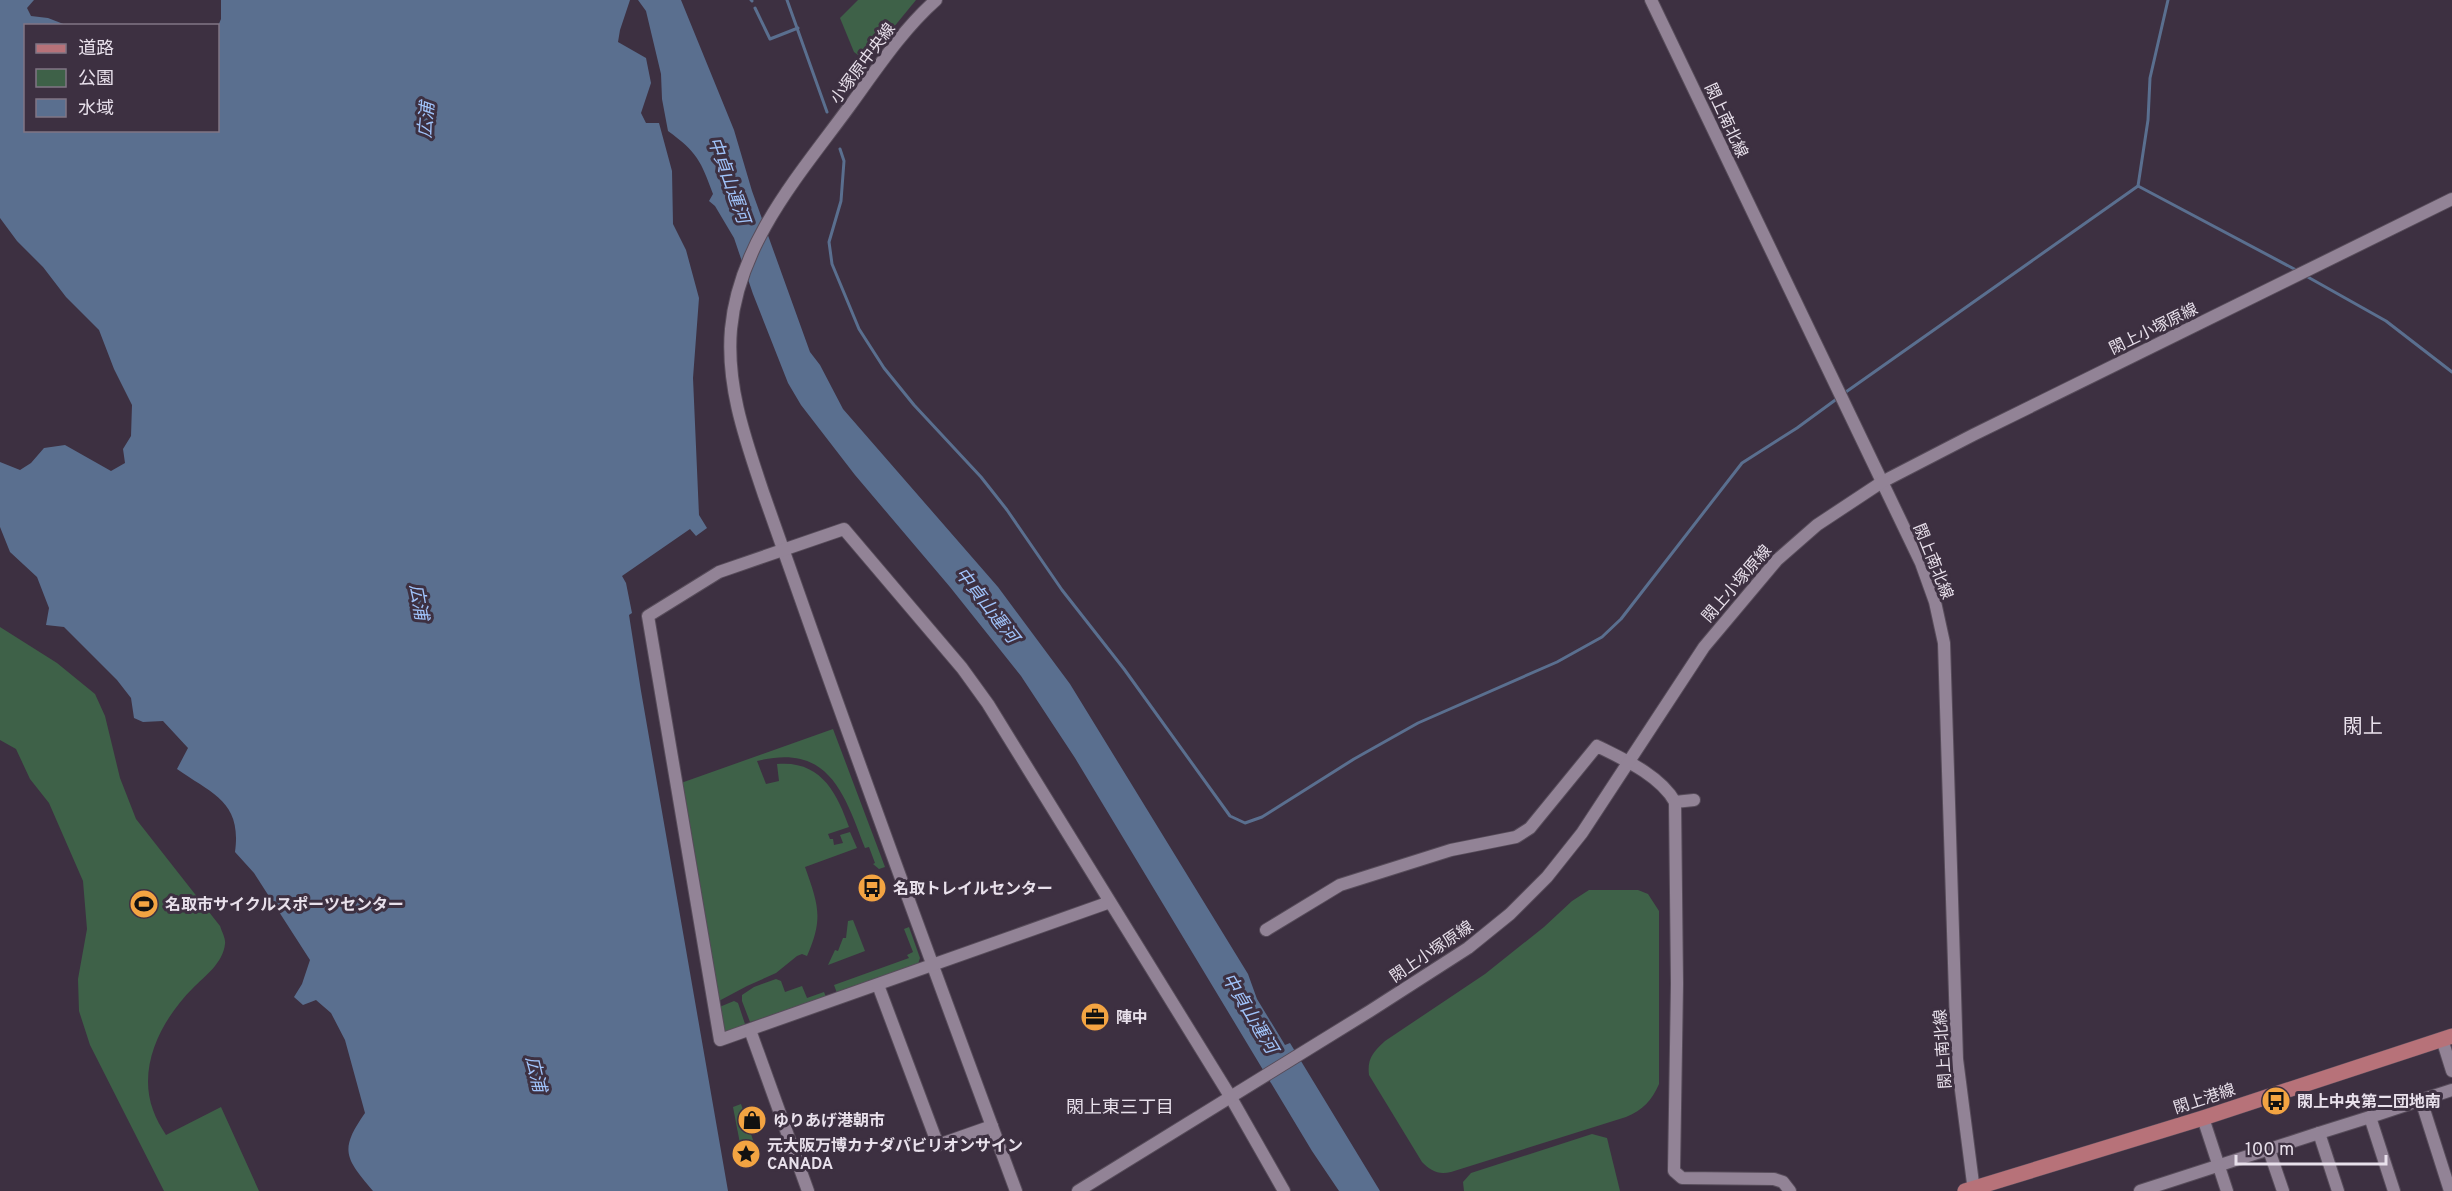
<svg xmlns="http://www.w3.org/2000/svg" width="2452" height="1191" font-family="Overpass,'Noto Sans JP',sans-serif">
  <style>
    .green { fill: #3e6148 }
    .water { fill: #5a6f8f }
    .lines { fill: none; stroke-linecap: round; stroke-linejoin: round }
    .stream { stroke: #5a6f8f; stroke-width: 3 }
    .minor-casing { stroke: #574c5a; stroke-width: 14 }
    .major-casing { stroke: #574c5a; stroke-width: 16 }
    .minor { stroke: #928396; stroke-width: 12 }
    .major { stroke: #b77279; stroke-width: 15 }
    .labels { text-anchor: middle; stroke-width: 6; stroke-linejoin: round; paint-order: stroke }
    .street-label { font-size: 16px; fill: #e8e0eb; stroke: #3d3041 }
    .poi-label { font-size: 16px; font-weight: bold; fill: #e8e0eb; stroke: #3d3041; text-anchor: start }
    .water-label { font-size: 18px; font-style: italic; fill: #a0c3fa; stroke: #3d3041 }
    .neighbourhood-label { font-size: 18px; fill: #e8e0eb; stroke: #3d3041 }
    .quarter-label { font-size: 20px; fill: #e8e0eb; stroke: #3d3041 }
  </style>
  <rect width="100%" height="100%" fill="#3d3041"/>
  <g class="green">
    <polygon points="858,0 916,0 866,61 854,52 840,18"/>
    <path d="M0 627 57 663 95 694 105 716 120 778 136 819 220 926C222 932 226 939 225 944 223 963 205 976 193 988 162 1019 137 1066 153 1110 156 1119 161 1127 166 1135L221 1107 259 1191H164L90 1045 79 1011 78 979 87 929 83 881 49 803 30 779 16 749 0 740Z"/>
    <path d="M833 729 885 867 879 869 873 864 875 863 869 847 865 848C844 793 829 743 757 761L766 784 779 781 777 764C821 760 837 793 849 827L828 834 830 839H833L834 845 843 843 840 835 850 832 857 848 805 867C818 904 824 918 807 956L802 954 797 956 776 973 747 986 717 1002 681 783Z"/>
    <path d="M1589 890H1638L1648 894 1659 911V1084C1652 1100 1643 1110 1626 1117L1451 1172C1438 1175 1431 1171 1422 1162L1369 1075C1367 1059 1373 1052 1385 1041L1485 974 1544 927 1572 901Z"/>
    <polygon points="853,920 865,951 828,965 835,950 838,951 843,938 846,938 848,921"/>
    <polygon points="909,927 920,958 918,964 837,993 834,985 909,958 907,955 913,952 904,929"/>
    <polygon points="776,979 781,981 785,992 802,986 807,998 824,992 826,997 750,1022 742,1001 742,995 754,987"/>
    <polygon points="734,1001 738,1003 745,1024 744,1027 728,1033 721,1029 717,1008"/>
    <polygon points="741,1104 756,1149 742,1154 733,1107"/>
    <polygon points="1592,1134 1607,1138 1620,1191 1464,1191 1463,1182 1471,1173"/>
  </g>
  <g class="water">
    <path d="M0 0H34L27 8 31 16 48 18 66 25 26 26V130H218V26L221 19V0H630L620 30 618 42 646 58 651 83 641 113 646 123H659L672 171 673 224 686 250 699 298 693 378 699 515 707 528 696 536 690 529 622 576 626 583 632 613 629 615 641 691 728 1191H373C345 1158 339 1150 365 1113L345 1040 331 1013 316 1000 303 1005 294 997 302 984 310 960 254 873 235 852C242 801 212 794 177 769L188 748 163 721 143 722 134 718 131 698 117 680 64 627 46 625 49 608 37 577 10 552 0 527V462L20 470 31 463 44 448 65 445 111 471 125 463 123 449 131 436 132 405 114 369 99 330 66 297 43 267 17 241 0 218Z"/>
    <path d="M638 0H681L734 130 752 191 810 352 820 365 843 409 998 587 1070 684 1248 974 1257 999 1285 1045 1290 1043 1380 1191H1339L1312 1151 1075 758 1021 676 950 587 855 475 801 405 788 383 753 294 734 238 715 206 709 201 713 194C701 161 697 152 668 131L662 99 661 74 646 11Z"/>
  </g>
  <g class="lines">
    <g class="stream">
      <polyline points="751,0 752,1"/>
      <polyline points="787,0 827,112"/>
      <polyline points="755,8 770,39 798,28"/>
      <polyline points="840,149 844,161 841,201 829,242 832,264 859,329 884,368 914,405 981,477 1007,510 1062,590 1124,669 1230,816 1245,823 1262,817 1354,759 1418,723 1557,662 1602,637 1621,619 1742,463 1797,428 1838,398"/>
      <polyline points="2138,186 2148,120 2150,78 2168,0"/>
      <polyline points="2306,276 2386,321 2452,372"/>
      <polyline points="1843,394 2138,186 2298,271"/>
    </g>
    <g class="minor-casing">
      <g id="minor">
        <path d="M936 0C902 30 876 70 849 107 800 174 739 242 731 329 726 387 746 441 764 495 780 540 796 586 812 631 878 818 947 1005 1016 1191"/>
        <polyline points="1651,0 1921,563 1935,602 1944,643 1957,1059 1974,1191"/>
        <polyline points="1675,802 1694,800"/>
        <polyline points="1110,902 720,1040 648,616 719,572 844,529 962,668 988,704 1230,1096 1284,1191"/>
        <path d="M1266 930 1340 885 1451 850 1516 837 1530 828 1597 746C1623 759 1660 775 1675 802L1677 984 1674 1171 1682 1178 1774 1179 1783 1182 1790 1191"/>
        <polyline points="878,985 938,1145 992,1126"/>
        <polyline points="750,1030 808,1191"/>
        <polyline points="2442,1039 2452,1071"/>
        <polyline points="2421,1100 2452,1090"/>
        <polyline points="2203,1118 2227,1191"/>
        <polyline points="2319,1133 2370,1117"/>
        <polyline points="2269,1150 2283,1191"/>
        <polyline points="1078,1191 1370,1011 1468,948 1510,914 1547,877 1582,833 1704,647 1777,560 1817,525 1882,482 1973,435 2452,199"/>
        <polyline points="2140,1191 2319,1133 2338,1191"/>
        <polyline points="2394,1191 2370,1117 2421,1100 2450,1191"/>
      </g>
    </g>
    <g class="major-casing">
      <polyline id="major" points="1965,1191 2203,1118 2452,1036"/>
    </g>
    <use href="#minor" class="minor"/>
    <use href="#major" class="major"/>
  </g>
  <defs>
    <g id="bus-disc" transform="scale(1.5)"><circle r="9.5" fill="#f3a442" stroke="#3d3041"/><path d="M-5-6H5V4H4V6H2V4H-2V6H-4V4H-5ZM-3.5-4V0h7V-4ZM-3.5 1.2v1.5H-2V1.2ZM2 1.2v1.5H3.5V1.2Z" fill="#111"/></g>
    <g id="stadium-disc" transform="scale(1.5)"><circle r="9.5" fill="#f3a442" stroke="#3d3041"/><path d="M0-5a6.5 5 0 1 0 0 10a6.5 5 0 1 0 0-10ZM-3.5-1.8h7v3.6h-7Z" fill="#111"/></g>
    <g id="office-disc" transform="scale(1.5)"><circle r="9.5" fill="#f3a442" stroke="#3d3041"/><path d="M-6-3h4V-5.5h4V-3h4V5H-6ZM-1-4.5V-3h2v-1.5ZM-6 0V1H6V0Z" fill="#111"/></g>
    <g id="shop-disc" transform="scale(1.5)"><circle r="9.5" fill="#f3a442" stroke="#3d3041"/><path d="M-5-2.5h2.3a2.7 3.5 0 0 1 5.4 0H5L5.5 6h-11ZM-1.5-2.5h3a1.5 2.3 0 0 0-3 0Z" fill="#111"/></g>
    <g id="sight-disc" transform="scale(1.5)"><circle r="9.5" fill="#f3a442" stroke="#3d3041"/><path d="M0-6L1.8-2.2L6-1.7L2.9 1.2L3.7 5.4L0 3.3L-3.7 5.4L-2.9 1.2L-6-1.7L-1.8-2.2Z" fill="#111"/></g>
  </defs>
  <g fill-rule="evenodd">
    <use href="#bus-disc" x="872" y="888"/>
    <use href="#stadium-disc" x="144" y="904"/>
    <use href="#office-disc" x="1095" y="1017"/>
    <use href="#bus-disc" x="2276" y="1101"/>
    <use href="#shop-disc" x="752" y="1120"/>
    <use href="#sight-disc" x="746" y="1154"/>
  </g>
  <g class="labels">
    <g class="street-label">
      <text transform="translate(862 63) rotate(-53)" y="6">小塚原中央線</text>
      <text transform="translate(1727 120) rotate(65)" y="6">閖上南北線</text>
      <text transform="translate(2153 328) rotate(-26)" y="6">閖上小塚原線</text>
      <text transform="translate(1934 561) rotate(68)" y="6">閖上南北線</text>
      <text transform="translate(1736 583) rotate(-49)" y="6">閖上小塚原線</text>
      <text transform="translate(1431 951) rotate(-34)" y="6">閖上小塚原線</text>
      <text transform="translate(1942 1049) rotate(-94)" y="6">閖上南北線</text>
      <text transform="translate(2204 1098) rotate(-18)" y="6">閖上港線</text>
    </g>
    <g class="poi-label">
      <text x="893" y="894">名取トレイルセンター</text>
      <text x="165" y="910">名取市サイクルスポーツセンター</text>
      <text x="1116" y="1023">陣中</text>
      <text x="2297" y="1107">閖上中央第二団地南</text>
      <text x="773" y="1126">ゆりあげ港朝市</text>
      <text x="767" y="1151">元大阪万博カナダパビリオンサイン<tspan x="767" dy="18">CANADA</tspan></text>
    </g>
    <g class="water-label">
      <text transform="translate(426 120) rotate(-85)" y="6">広浦</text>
      <text transform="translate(729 180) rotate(70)" y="6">中貞山運河</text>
      <text transform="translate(419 602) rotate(80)" y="6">広浦</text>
      <text transform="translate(987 605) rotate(52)" y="6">中貞山運河</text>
      <text transform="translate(1250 1013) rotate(59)" y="6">中貞山運河</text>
      <text transform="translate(536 1074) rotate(77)" y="6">広浦</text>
    </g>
    <g class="neighbourhood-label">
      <text x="1120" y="1113">閖上東三丁目</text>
    </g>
    <g class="quarter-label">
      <text x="2363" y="733">閖上</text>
    </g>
  </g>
  <rect x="24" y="24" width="195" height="108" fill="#3d3041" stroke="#817685" stroke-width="1.5"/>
  <rect x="36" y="44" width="30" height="9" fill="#b77279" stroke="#817685" stroke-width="1.5"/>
  <text x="78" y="54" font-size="18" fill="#e8e0eb">道路</text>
  <rect x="36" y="69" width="30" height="18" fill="#3e6148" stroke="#817685" stroke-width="1.5"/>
  <text x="78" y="84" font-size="18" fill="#e8e0eb">公園</text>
  <rect x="36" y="99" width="30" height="18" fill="#5a6f8f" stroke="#817685" stroke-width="1.5"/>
  <text x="78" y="114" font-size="18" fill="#e8e0eb">水域</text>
  <path d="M2236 1155v9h150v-9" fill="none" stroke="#e8e0eb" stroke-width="3"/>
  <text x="2245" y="1155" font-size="18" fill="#e8e0eb" stroke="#3d3041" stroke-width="4.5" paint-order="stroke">100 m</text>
</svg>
